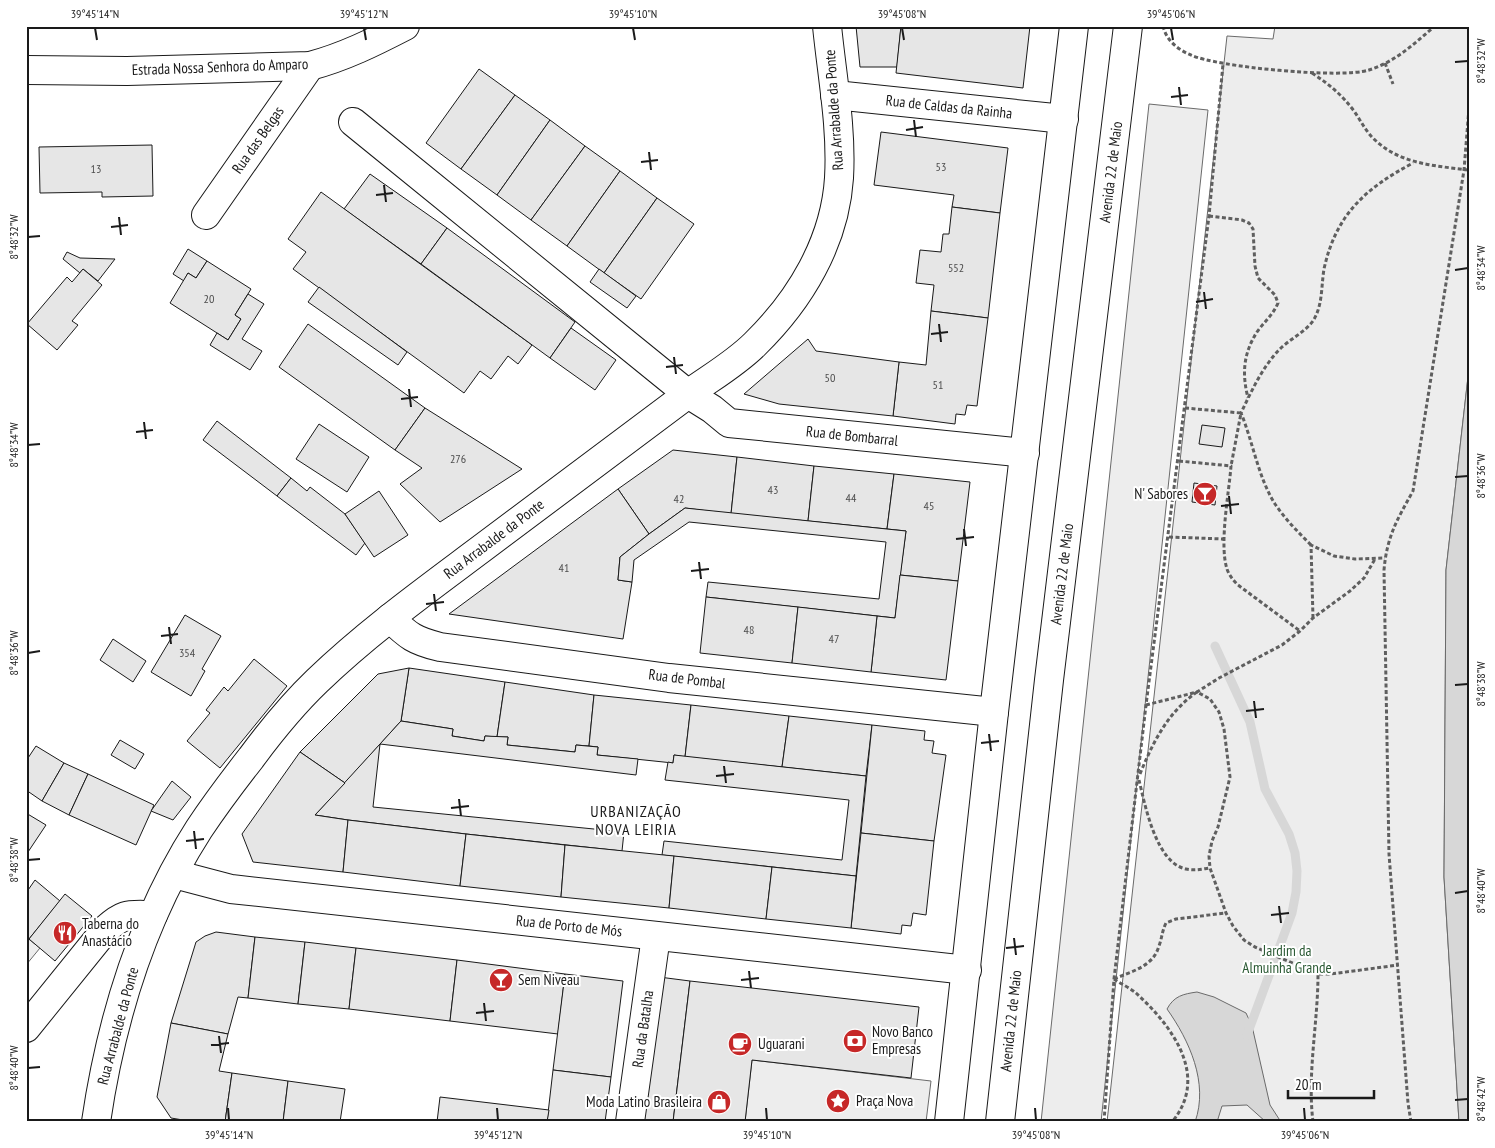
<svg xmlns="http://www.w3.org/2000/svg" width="1495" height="1148" font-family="'PT Sans Narrow',sans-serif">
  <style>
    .built { fill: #ededed; stroke: #6a6a6a }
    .water { fill: #d7d7d7; stroke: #6a6a6a }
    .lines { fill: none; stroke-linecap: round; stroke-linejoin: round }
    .stream { stroke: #d7d7d7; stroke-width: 9 }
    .building { fill: #e6e6e6; stroke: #1a1a1a }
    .minor-casing { stroke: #1a1a1a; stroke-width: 30 }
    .major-casing { stroke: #1a1a1a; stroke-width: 30 }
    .path { stroke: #5f5f5f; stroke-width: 3; stroke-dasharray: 4 2.5; stroke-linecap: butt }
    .minor { stroke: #fff; stroke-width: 28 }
    .major { stroke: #fff; stroke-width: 28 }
    .ticks { fill: none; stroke: #1a1a1a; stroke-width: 2 }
    .labels { text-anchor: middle; stroke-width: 4; stroke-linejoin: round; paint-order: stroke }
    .number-label { font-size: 12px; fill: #4d4d4d }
    .street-label { font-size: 15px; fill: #1a1a1a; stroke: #fff }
    .poi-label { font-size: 15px; fill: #1a1a1a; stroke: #fff; text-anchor: start }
    .park-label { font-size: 15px; fill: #2b5a34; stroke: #fff }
    .neighbourhood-label { font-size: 16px; letter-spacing: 1px; fill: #1a1a1a; stroke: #fff }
    .neatline { fill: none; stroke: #1a1a1a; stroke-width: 2 }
    .ticks-label { font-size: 12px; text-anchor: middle; fill: #1a1a1a }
  </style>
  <rect width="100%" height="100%" fill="#fff"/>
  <g class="built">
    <polygon points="1275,26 1469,26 1469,368 1446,570 1444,877 1459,1122 1107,1122 1227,36 1273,39"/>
    <polygon points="1149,104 1208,110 1101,1122 1041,1122"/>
    <polygon points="26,937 40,948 26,965"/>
    <polygon points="752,1060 931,1081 926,1122 745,1122"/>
  </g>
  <g class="water">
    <polygon points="1469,368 1469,1122 1459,1122 1444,877 1446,570"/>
    <path d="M1197 992 1214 997 1246 1013 1252 1026 1270 1105 1281 1122H1266L1247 1105 1222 1106 1217 1122H1195C1209 1083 1189 1040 1167 1009 1174 996 1183 994 1197 992Z"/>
  </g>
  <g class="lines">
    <polyline class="stream" points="1215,646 1250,722 1265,789 1289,834 1295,853 1297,871 1296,892 1292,913 1247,1035"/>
  </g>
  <g class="building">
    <polygon points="856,26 901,26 897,67 860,67"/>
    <polygon points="901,26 1030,26 1023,88 896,73"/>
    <polygon points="479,69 515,95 461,169 426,143"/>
    <polygon points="515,95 550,120 497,195 461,169"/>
    <polygon points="550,120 585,146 531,220 497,195"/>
    <polygon points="881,132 1008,148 1000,213 952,207 954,195 874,185"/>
    <polygon points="152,145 153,196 102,197 102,192 40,193 39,147"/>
    <polygon points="585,146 620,171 567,246 531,220"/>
    <polygon points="620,171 657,198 604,273 567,246"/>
    <polygon points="370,174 447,228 421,264 344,209"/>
    <polygon points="321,192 532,345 518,364 508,356 491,379 480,371 464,393 293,269 306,252 288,239"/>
    <polygon points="657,198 694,224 641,299 604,273"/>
    <polygon points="952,207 1000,213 988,318 931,311 934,285 916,283 920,250 941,252 943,234 949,234"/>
    <polygon points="447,228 575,322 550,358 421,264"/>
    <polygon points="188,249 207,261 196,278 188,273 184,281 173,274"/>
    <polygon points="67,252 80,258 115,259 98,281 83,269 80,273 63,259"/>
    <polygon points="207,261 251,289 235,315 241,319 228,340 170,303 188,273 196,278"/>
    <polygon points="83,269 102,285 72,321 78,325 57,350 27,324 67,277 72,282"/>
    <polygon points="599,269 636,296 627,308 590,282"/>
    <polygon points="319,287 407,352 398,365 308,302"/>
    <polygon points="248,294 264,304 242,339 262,351 250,370 210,345 217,333 228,340 241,319 235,315"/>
    <polygon points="931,311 988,318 977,406 967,405 965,415 956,414 955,424 893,416 899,362 926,365"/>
    <polygon points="308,324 425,408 395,450 279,367"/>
    <polygon points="571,328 616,360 595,390 550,358"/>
    <polygon points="808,339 816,351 899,362 893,416 779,404 744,394"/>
    <polygon points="425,408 522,469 440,522 400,484 422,468 395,450"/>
    <polygon points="217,421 291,478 277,496 203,440"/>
    <polygon points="319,424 369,457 347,492 296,459"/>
    <polygon points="1202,425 1225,428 1222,447 1199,444"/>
    <polygon points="673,450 737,457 731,514 685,508 649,534 618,489"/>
    <polygon points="737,457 814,466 808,521 731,514"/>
    <polygon points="814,466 894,474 887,529 808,521"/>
    <polygon points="894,474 970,482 958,581 900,575 906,531 887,529"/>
    <polygon points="291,478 307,491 310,487 345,514 365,543 356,555 277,496"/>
    <polygon points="1194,483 1217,486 1215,505 1192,502"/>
    <polygon points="618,489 649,534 620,557 618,580 632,582 623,639 449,614"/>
    <polygon points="379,491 408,535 374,557 345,514"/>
    <polygon points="685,508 906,531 895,618 706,597 708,582 879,599 886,542 689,522 634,560 632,582 618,580 620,557 649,534"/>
    <polygon points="900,575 958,581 946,680 871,672 877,616 895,618"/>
    <polygon points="706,597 798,607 792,663 700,653"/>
    <polygon points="798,607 877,616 871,672 792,663"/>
    <polygon points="185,615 221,636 202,669 205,671 191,696 151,672"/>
    <polygon points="113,639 146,661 133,682 100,660"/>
    <polygon points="254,659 287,686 220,768 187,741 210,713 206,710 224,687 228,691"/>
    <polygon points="409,668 505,682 497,737 485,736 484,741 452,736 453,729 401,721"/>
    <polygon points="409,668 401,721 345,783 300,752 378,674"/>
    <polygon points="505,682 594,695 589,746 576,745 575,752 507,745 508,737 497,737"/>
    <polygon points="594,695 691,705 685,757 674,755 673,763 597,755 598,747 589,746"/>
    <polygon points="691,705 789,716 782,767 685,757"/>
    <polygon points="789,716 872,725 866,776 782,767"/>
    <polygon points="401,721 453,729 452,736 484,741 485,736 508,737 507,745 575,752 576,745 598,747 597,755 638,759 636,775 380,744"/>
    <polygon points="872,725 925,731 924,740 934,741 932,753 946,755 934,841 861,833"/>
    <polygon points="120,740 144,754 135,769 111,755"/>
    <polygon points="380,744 373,807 624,832 622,851 466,834 348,820 315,815"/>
    <polygon points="36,746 64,763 42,801 26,790 26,761"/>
    <polygon points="300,752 345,783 315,815 348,820 343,872 253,862 242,834"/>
    <polygon points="674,755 866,776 856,876 662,855 664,841 842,860 849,800 665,780 668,762 673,763"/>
    <polygon points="64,763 88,774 69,815 42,801"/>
    <polygon points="88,774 154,805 136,845 69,815"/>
    <polygon points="172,781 191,797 173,820 151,811"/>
    <polygon points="26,813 46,825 26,855"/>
    <polygon points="348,820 466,834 460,886 343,872"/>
    <polygon points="861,833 934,841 926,915 913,913 911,926 902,925 901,934 851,928"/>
    <polygon points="466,834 565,845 561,897 460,886"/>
    <polygon points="565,845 674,856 669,908 561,897"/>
    <polygon points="674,856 772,867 766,919 669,908"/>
    <polygon points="772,867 856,876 851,928 766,919"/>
    <polygon points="35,880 60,901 29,939 26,937 26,893"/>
    <polygon points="65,894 92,916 55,961 29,939"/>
    <polygon points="216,932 255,937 248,998 238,997 228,1034 171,1023 196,942 205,936"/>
    <polygon points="255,937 305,942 298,1004 248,998"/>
    <polygon points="305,942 356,948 349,1009 298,1004"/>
    <polygon points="356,948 457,960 450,1021 349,1009"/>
    <polygon points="457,960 565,974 558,1034 450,1021"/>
    <polygon points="565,974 623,981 611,1077 553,1070"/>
    <polygon points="659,977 690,981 673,1122 642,1122"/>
    <polygon points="690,981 919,1007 911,1078 752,1060 745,1122 673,1122"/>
    <polygon points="171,1023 228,1034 219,1071 232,1073 225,1122 195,1122 171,1118 157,1097"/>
    <polygon points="553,1070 611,1077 605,1122 547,1122"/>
    <polygon points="232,1073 288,1081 283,1122 225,1122"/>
    <polygon points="288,1081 345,1089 340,1122 283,1122"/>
    <polygon points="440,1097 549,1110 547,1122 437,1122"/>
  </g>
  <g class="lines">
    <g class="minor-casing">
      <g id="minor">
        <polyline points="835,95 1064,119"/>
        <polyline points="353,122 688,394 712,409 729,423 1025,453"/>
        <polyline points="206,215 310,66"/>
        <path d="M390 618C408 636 415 641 440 647L669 678 994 712"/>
        <polyline points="174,874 231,889 967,970"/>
        <path d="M26 1028 106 929C125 912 129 915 153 915"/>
        <path d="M96 1122C111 1020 143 916 199 829 215 805 233 781 251 758 271 731 293 704 317 681 368 632 425 591 481 549 550 498 619 446 688 394 710 378 735 364 755 344 800 300 835 242 839 178 842 128 832 76 827 26"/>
        <polyline points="630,1122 656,936"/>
      </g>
    </g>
    <g class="major-casing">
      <g id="major">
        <path d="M26 70 127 71 310 66C344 57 374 42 405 26"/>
        <polyline points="949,1122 994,712 1074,26"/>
        <polyline points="1000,1122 1049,680 1128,26"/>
      </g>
    </g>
    <g class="path">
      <path d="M1163 26C1166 40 1178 50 1191 55 1216 67 1342 79 1369 70 1395 62 1415 43 1435 26"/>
      <polyline points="1385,63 1393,84"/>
      <path d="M1312 73C1329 84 1342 95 1354 111 1361 121 1366 132 1375 140 1400 164 1436 166 1469 170"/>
      <path d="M1209 216 1242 220 1249 223 1253 229 1255 266 1258 278 1275 295 1278 303C1273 315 1264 322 1257 332 1243 354 1242 374 1248 398"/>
      <polyline points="1185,408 1241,413 1231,466"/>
      <path d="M1179 461 1231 466C1229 493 1219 544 1227 569 1229 575 1233 580 1238 585L1300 631"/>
      <polyline points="1169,537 1224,539"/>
      <path d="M1311 545C1298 532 1285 519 1275 504 1258 477 1253 442 1241 413 1251 392 1262 368 1278 351 1288 340 1304 333 1313 321 1323 305 1321 287 1324 269 1336 214 1366 188 1413 163"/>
      <polyline points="1313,618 1311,545 1334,556 1355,559 1385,558"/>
      <polyline points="1146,705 1197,692 1219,678 1282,645 1300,631 1313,618 1350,591 1364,578 1375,559"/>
      <path d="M1140 774C1153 742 1168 712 1197 692L1210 699 1219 712 1224 729 1230 777 1218 827 1212 841 1209 856 1210 868 1226 913 1233 926 1244 940 1255 947 1318 974H1331L1398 965"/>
      <path d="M1139 780C1145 805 1156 863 1186 869 1194 871 1202 869 1210 868"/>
      <path d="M1114 979C1121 984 1130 988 1136 993 1172 1026 1210 1076 1172 1122"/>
      <path d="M1114 979C1132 971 1153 967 1159 946 1162 938 1162 931 1166 923L1176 919 1226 913"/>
      <polyline points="1104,1122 1114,979 1146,705 1209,216 1223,64"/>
      <path d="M1313 1122C1307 1073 1318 1023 1318 974"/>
      <path d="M1411 1122 1408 1103 1389 854 1384 570C1387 536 1397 520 1413 491L1464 170 1469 108"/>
    </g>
    <use href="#minor" class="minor"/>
    <use href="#major" class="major"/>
  </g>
  <path class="ticks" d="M95 28 97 40M364 28 366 40M633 28 635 40M902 28 904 40M1171 28 1173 40M1455 62 1468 61M1179 87 1181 105M1171 97 1188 95M914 120 916 137M906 130 923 127M649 152 651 170M641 162 658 160M384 185 386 202M376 195 393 193M119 217 121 235M111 227 128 225M28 237 40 236M1455 270 1468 268M1204 292 1206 309M1196 302 1213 299M939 324 941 342M931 334 948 332M674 357 676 374M666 367 683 365M409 389 411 407M401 399 418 397M144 422 146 439M136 432 153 430M28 445 40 444M1455 477 1468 476M1229 496 1231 514M1221 506 1239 504M964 529 966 546M956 539 974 537M699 562 701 579M691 571 709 569M434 594 436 611M426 604 444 602M169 627 171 644M161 636 178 634M28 653 40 651M1455 685 1468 684M1254 701 1256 718M1246 711 1264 709M989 734 991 751M981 743 999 741M724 766 726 783M716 776 734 774M459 799 461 816M451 808 469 806M194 831 196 849M186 841 204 839M28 860 40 859M1455 893 1468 891M1279 906 1281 923M1271 915 1289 913M1014 938 1016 955M1006 948 1024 946M749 971 751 988M741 980 759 978M484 1003 486 1021M476 1013 494 1011M219 1036 221 1053M211 1045 229 1043M28 1068 40 1067M1455 1100 1468 1099M228 1108 229 1120M497 1108 498 1120M766 1108 767 1120M1035 1108 1036 1120M1304 1108 1305 1120"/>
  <defs>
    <g id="bar-disc" transform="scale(1.25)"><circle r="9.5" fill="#c62828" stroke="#fff"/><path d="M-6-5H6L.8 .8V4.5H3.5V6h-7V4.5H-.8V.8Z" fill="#fff"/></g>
    <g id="restaurant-disc" transform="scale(1.25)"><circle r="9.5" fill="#c62828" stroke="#fff"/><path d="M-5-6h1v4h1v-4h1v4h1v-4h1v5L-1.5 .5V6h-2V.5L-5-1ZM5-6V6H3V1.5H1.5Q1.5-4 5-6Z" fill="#fff"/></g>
    <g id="bank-disc" transform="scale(1.25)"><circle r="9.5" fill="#c62828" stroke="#fff"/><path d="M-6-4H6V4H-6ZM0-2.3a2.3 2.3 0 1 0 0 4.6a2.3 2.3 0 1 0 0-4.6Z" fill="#fff"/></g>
    <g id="cafe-disc" transform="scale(1.25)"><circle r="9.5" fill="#c62828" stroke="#fff"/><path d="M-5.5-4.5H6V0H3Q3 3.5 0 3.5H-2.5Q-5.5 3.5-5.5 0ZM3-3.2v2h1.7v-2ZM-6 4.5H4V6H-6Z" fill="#fff"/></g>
    <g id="sight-disc" transform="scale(1.25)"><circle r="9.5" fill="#c62828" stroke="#fff"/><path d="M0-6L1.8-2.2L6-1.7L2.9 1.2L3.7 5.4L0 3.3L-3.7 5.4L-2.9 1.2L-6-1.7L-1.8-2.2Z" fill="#fff"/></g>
    <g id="shop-disc" transform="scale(1.25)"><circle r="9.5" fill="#c62828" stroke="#fff"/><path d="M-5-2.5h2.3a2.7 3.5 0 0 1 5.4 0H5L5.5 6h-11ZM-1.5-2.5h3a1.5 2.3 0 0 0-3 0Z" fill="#fff"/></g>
  </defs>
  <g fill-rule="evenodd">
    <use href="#bar-disc" x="1205" y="494"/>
    <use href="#restaurant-disc" x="65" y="933"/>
    <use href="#bar-disc" x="501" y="980"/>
    <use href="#bank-disc" x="855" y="1041"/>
    <use href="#cafe-disc" x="740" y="1044"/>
    <use href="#sight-disc" x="838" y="1101"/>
    <use href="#shop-disc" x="719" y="1102"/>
  </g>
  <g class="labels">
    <g class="number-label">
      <text x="941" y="171">53</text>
      <text x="96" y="173">13</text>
      <text x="956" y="272">552</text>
      <text x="209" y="303">20</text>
      <text x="830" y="382">50</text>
      <text x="938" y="389">51</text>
      <text x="458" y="463">276</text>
      <text x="773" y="494">43</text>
      <text x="851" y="502">44</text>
      <text x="679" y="503">42</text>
      <text x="929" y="510">45</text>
      <text x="564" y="572">41</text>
      <text x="749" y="634">48</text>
      <text x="834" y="643">47</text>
      <text x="187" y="657">354</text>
    </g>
    <g class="street-label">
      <text transform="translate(220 67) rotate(-2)" y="5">Estrada Nossa Senhora do Amparo</text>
      <text transform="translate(949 107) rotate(6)" y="5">Rua de Caldas da Rainha</text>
      <text transform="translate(834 110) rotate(-94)" y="5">Rua Arrabalde da Ponte</text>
      <text transform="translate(258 140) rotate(-55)" y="5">Rua das Belgas</text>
      <text transform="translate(1111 172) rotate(-83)" y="5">Avenida 22 de Maio</text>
      <text transform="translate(852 436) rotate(6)" y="5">Rua de Bombarral</text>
      <text transform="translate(494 539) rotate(-37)" y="5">Rua Arrabalde da Ponte</text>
      <text transform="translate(1062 574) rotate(-83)" y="5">Avenida 22 de Maio</text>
      <text transform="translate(687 679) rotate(7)" y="5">Rua de Pombal</text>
      <text transform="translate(569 926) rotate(6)" y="5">Rua de Porto de Mós</text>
      <text transform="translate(1011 1021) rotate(-84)" y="5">Avenida 22 de Maio</text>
      <text transform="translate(118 1026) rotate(-75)" y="5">Rua Arrabalde da Ponte</text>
      <text transform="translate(643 1029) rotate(-82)" y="5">Rua da Batalha</text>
    </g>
    <g class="poi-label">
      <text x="1188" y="499" text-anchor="end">N' Sabores</text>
      <text x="82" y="929">Taberna do<tspan x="82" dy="17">Anastácio</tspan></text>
      <text x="518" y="985">Sem Niveau</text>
      <text x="872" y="1037">Novo Banco<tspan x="872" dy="17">Empresas</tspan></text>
      <text x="758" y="1049">Uguarani</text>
      <text x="856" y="1106">Praça Nova</text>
      <text x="702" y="1107" text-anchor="end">Moda Latino Brasileira</text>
    </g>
    <g class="park-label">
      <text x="1287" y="956">Jardim da<tspan x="1287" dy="17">Almuinha Grande</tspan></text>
    </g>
    <g class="neighbourhood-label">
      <text x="636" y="817">URBANIZAÇÃO<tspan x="636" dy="18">NOVA LEIRIA</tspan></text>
    </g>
  </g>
  <rect width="1495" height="1148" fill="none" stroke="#ffffff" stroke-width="55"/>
  <path d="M1288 1090v8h86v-8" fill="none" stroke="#1a1a1a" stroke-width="2.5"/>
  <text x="1295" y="1090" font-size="15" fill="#1a1a1a" stroke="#ffffff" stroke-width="4" paint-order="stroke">20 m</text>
  <rect x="28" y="28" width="1440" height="1092" class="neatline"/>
  <g class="ticks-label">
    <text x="95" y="18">39°45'14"N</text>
    <text x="364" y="18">39°45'12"N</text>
    <text x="633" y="18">39°45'10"N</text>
    <text x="902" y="18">39°45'08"N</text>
    <text x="1171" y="18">39°45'06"N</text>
    <text transform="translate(1481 61) rotate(-90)" y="4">8°48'32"W</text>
    <text transform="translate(14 237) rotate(-90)" y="4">8°48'32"W</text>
    <text transform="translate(1481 268) rotate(-90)" y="4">8°48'34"W</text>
    <text transform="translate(14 445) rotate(-90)" y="4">8°48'34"W</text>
    <text transform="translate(1481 476) rotate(-90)" y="4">8°48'36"W</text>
    <text transform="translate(14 653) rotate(-90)" y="4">8°48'36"W</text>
    <text transform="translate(1481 684) rotate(-90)" y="4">8°48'38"W</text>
    <text transform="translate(14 860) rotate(-90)" y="4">8°48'38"W</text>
    <text transform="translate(1481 891) rotate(-90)" y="4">8°48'40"W</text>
    <text transform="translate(14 1068) rotate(-90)" y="4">8°48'40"W</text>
    <text transform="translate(1481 1099) rotate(-90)" y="4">8°48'42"W</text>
    <text x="229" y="1139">39°45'14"N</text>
    <text x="498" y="1139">39°45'12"N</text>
    <text x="767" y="1139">39°45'10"N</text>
    <text x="1036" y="1139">39°45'08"N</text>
    <text x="1305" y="1139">39°45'06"N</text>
  </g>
</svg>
